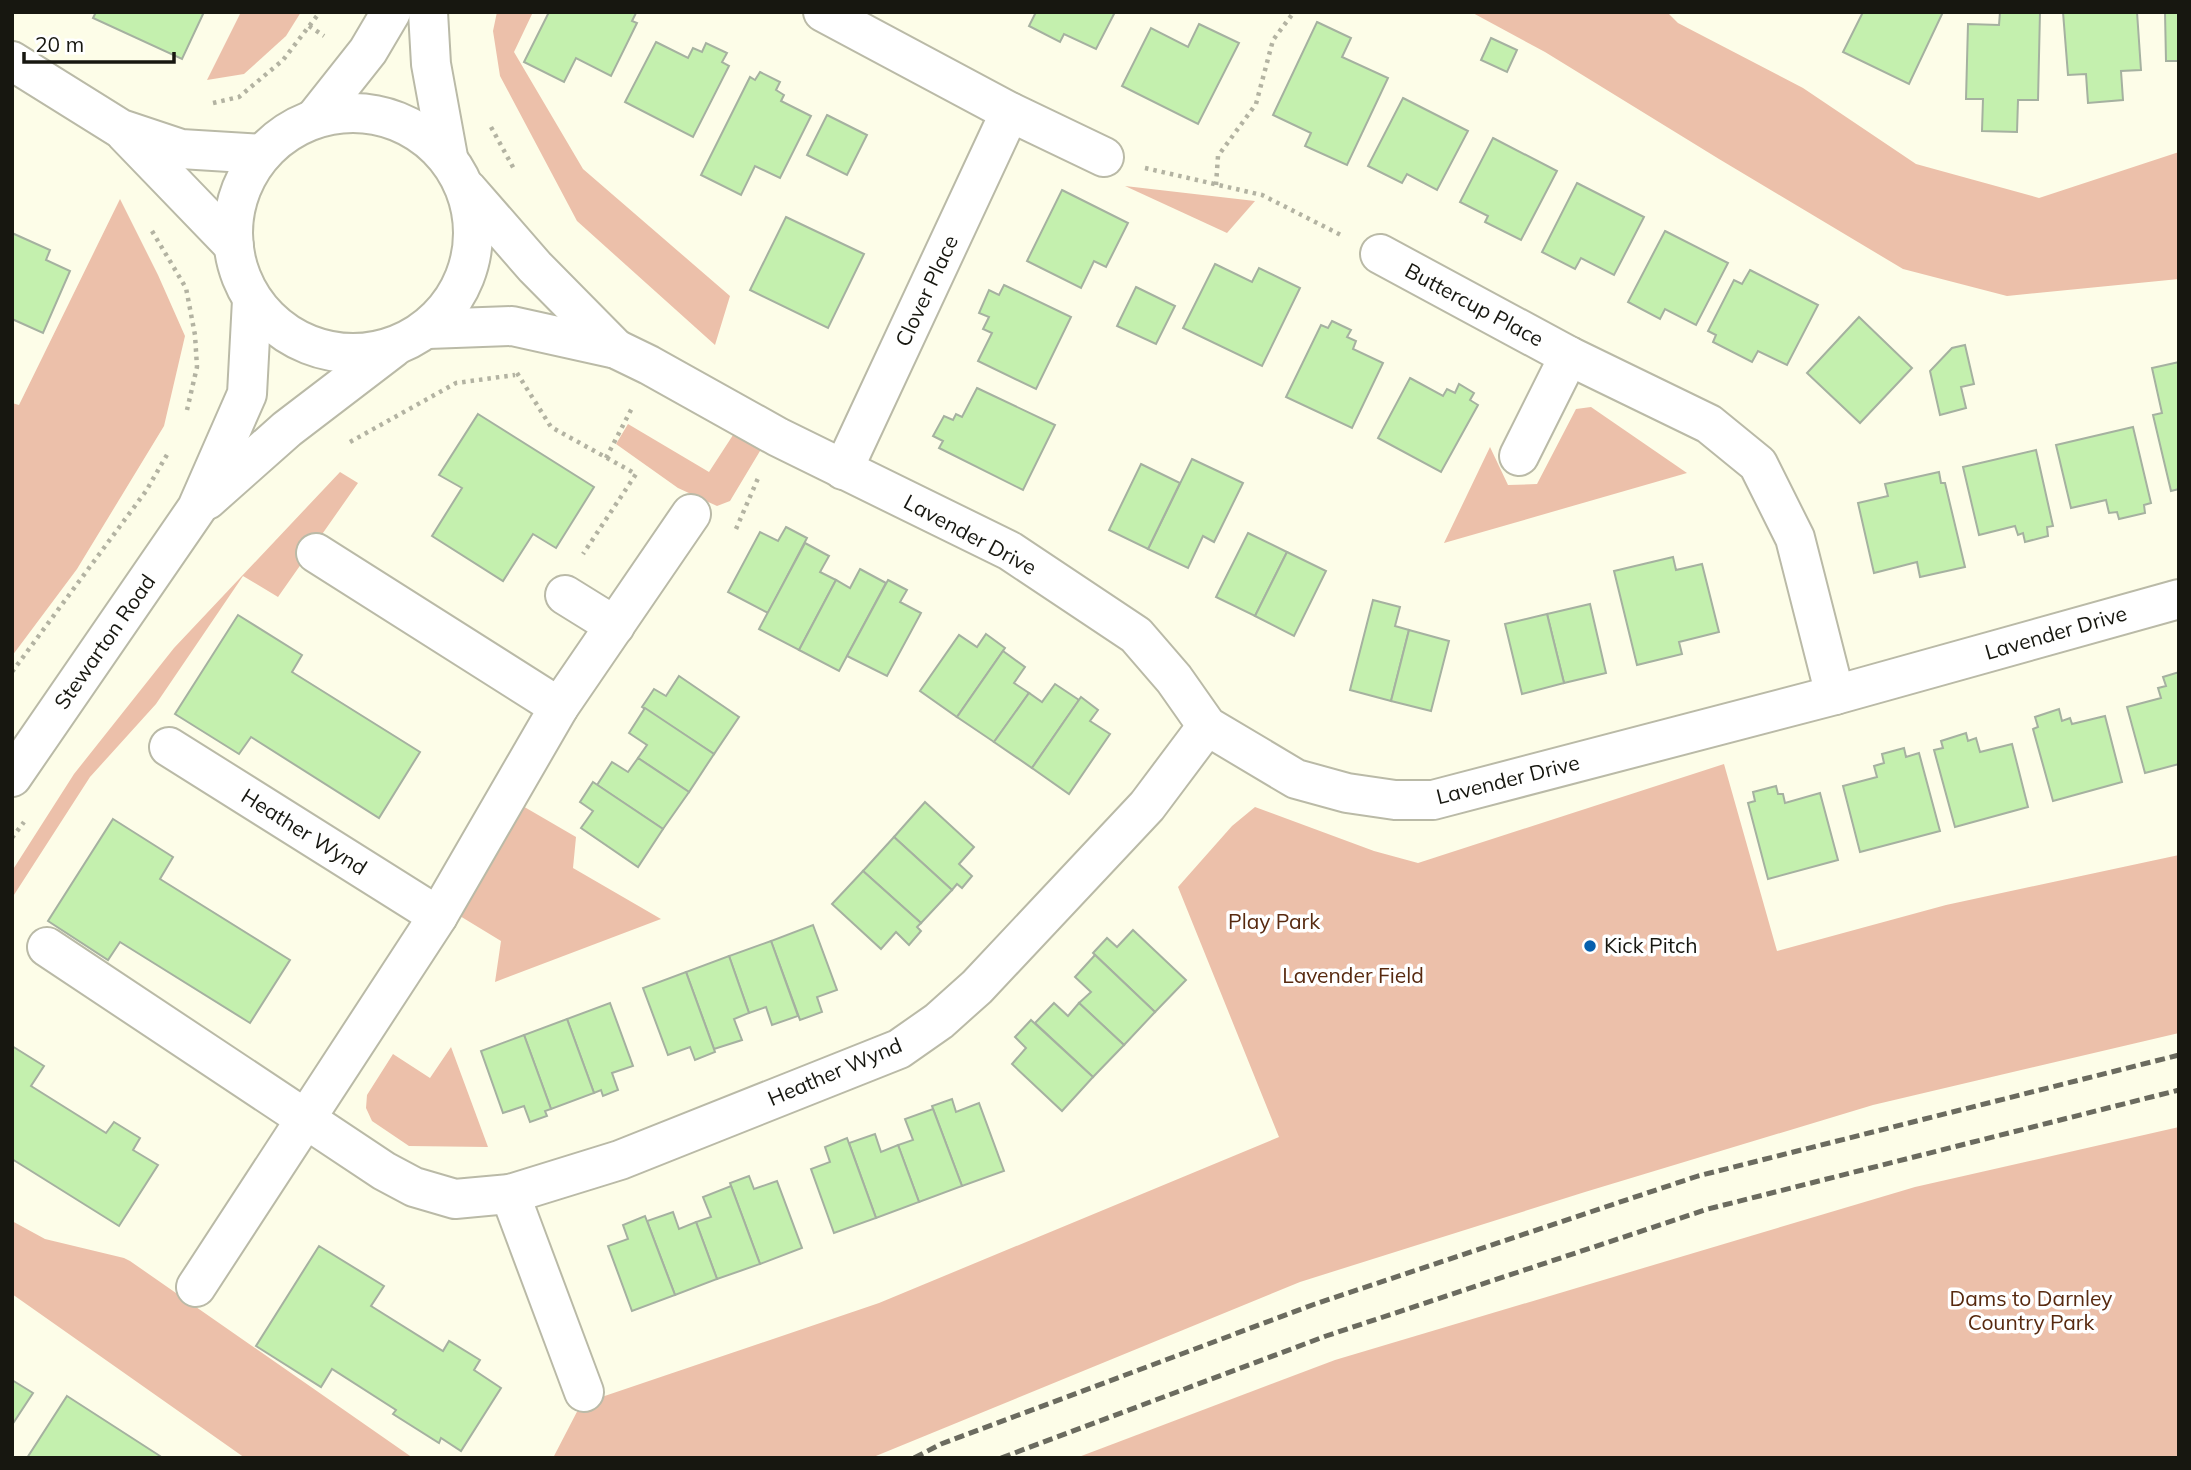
<svg xmlns="http://www.w3.org/2000/svg" width="2191" height="1470" font-family="Mulish,sans-serif">
  <style>
    .green { fill: #ecc0aa }
    .building { fill: #c4f0ae; stroke: #a5b1a0; stroke-width: 2 }
    .lines { fill: none; stroke-linecap: round; stroke-linejoin: round }
    .street-casing { stroke: #babaa7; stroke-width: 42 }
    .secondary-casing { stroke: #babaa7; stroke-width: 42 }
    .path { stroke: #b3b3a2; stroke-width: 4.5; stroke-dasharray: 3.5 5; stroke-linecap: butt }
    .street { stroke: #fff; stroke-width: 38 }
    .secondary { stroke: #fff; stroke-width: 38 }
    .rail { stroke: #6b6b5f; stroke-width: 5; stroke-dasharray: 10 5; stroke-linecap: butt }
    .poi-dot { fill: #065fad; stroke: #fff; stroke-width: 2.5 }
    .labels { text-anchor: middle; stroke-width: 7; stroke-linejoin: round; paint-order: stroke }
    .street-label { font-size: 21px; fill: #171710; stroke: #fff }
    .park-label { font-size: 21px; fill: #57290f; stroke: #fff }
    .poi-label { font-size: 21px; fill: #171710; stroke: #fff; text-anchor: start }
  </style>
  <rect width="100%" height="100%" fill="#fdfde8"/>
  <g class="green">
    <polygon points="241,12 301,12 286,36 244,74 207,80"/>
    <polygon points="497,12 533,12 514,52 583,169 730,296 715,345 577,221 500,76 493,31"/>
    <polygon points="1471,12 1667,12 1678,23 1803,88 1916,164 2039,198 2179,152 2179,279 2007,296 1903,269 1719,159 1545,52"/>
    <polygon points="1125,186 1255,201 1227,233"/>
    <polygon points="120,199 158,275 185,336 164,426 77,569 12,656 12,403 19,405"/>
    <polygon points="1591,407 1687,473 1444,543 1490,447 1508,485 1537,484 1576,409"/>
    <polygon points="628,424 709,472 735,432 763,446 730,501 717,506 678,488 616,444"/>
    <polygon points="340,472 358,483 278,597 243,576 156,704 90,777 12,898 12,871 74,774 174,648"/>
    <polygon points="1724,764 1777,951 1946,905 2179,855 2179,1033 1873,1105 1585,1192 1300,1282 871,1458 553,1458 581,1404 879,1303 1279,1137 1178,887 1232,826 1255,807 1374,851 1418,863"/>
    <polygon points="521,805 576,837 573,868 661,919 495,982 501,941 455,913"/>
    <polygon points="451,1047 488,1147 409,1146 372,1121 366,1108 367,1095 393,1054 430,1078"/>
    <polygon points="2179,1127 2179,1458 1076,1458 1335,1360 1915,1187"/>
    <polygon points="12,1221 45,1239 124,1258 130,1261 413,1458 245,1458 12,1294"/>
  </g>
  <g class="building">
    <polygon points="96,12 204,12 182,59 93,18"/>
    <polygon points="549,12 634,12 636,13 632,21 637,23 611,76 576,58 564,82 524,62"/>
    <polygon points="1036,12 1115,12 1096,49 1064,34 1060,42 1029,26"/>
    <polygon points="1863,12 1943,12 1909,84 1843,52"/>
    <polygon points="2000,12 2040,12 2038,100 2018,100 2017,132 1982,131 1983,99 1966,99 1968,24 1999,25"/>
    <polygon points="2063,12 2137,12 2141,70 2121,71 2123,100 2088,103 2086,74 2068,75"/>
    <polygon points="2165,12 2179,12 2179,61 2166,61"/>
    <polygon points="1317,22 1351,38 1342,57 1388,78 1347,165 1305,146 1311,133 1273,115"/>
    <polygon points="1199,24 1239,43 1198,124 1122,86 1151,28 1188,47"/>
    <polygon points="1491,38 1517,50 1507,72 1481,60"/>
    <polygon points="656,42 688,58 693,48 702,52 706,43 727,53 722,62 729,66 693,137 625,102"/>
    <polygon points="760,72 780,82 776,90 784,95 781,101 811,116 780,178 755,166 741,195 701,175 750,77 755,80"/>
    <polygon points="1403,98 1468,131 1437,190 1407,174 1402,183 1368,166"/>
    <polygon points="827,115 867,135 847,175 807,155"/>
    <polygon points="1493,138 1557,171 1521,240 1485,222 1488,216 1460,202"/>
    <polygon points="1577,183 1644,217 1614,275 1581,258 1575,269 1542,252"/>
    <polygon points="1062,190 1128,223 1106,267 1094,261 1081,288 1027,261"/>
    <polygon points="786,217 864,254 828,328 750,290"/>
    <polygon points="1665,231 1728,263 1696,325 1665,309 1660,319 1628,302"/>
    <polygon points="12,233 50,250 46,260 70,271 43,333 12,319"/>
    <polygon points="1215,264 1252,282 1259,268 1300,288 1262,366 1183,328"/>
    <polygon points="1750,270 1818,305 1787,365 1758,351 1752,362 1713,342 1716,335 1708,331 1734,280 1742,284"/>
    <polygon points="1004,285 1071,317 1036,389 978,361 992,333 983,329 989,317 979,313 989,290 999,295"/>
    <polygon points="1136,287 1175,306 1156,344 1117,326"/>
    <polygon points="1859,317 1912,368 1860,423 1807,373"/>
    <polygon points="1332,321 1351,330 1347,337 1356,341 1353,349 1383,363 1352,428 1286,397 1321,325 1328,328"/>
    <polygon points="1965,345 1974,384 1961,387 1966,408 1940,415 1930,371 1952,348"/>
    <polygon points="2179,362 2179,489 2171,491 2153,415 2162,413 2152,368"/>
    <polygon points="1410,378 1443,396 1447,389 1455,393 1459,384 1474,393 1470,400 1478,405 1441,472 1378,438"/>
    <polygon points="977,388 1055,425 1023,490 939,448 943,441 933,436 944,416 953,420 956,414 962,417"/>
    <polygon points="478,414 594,487 556,548 533,534 503,581 432,536 462,488 439,475"/>
    <polygon points="2133,427 2151,503 2144,505 2145,513 2119,519 2117,512 2109,513 2106,500 2071,508 2056,445"/>
    <polygon points="2036,450 2053,526 2047,527 2048,536 2025,542 2023,533 2018,535 2015,526 1979,535 1963,467"/>
    <polygon points="1192,459 1243,483 1214,542 1203,536 1188,568 1148,549"/>
    <polygon points="1141,464 1180,483 1148,549 1109,530"/>
    <polygon points="1939,472 1941,483 1945,483 1965,567 1920,577 1917,562 1874,573 1858,503 1888,496 1885,484"/>
    <polygon points="786,527 807,538 768,613 728,592 760,532 778,541"/>
    <polygon points="1248,533 1287,552 1255,616 1216,597"/>
    <polygon points="805,543 829,556 820,572 836,580 799,650 759,629"/>
    <polygon points="1287,552 1326,571 1294,636 1255,616"/>
    <polygon points="1673,557 1676,570 1702,564 1719,632 1679,642 1682,654 1637,665 1614,571"/>
    <polygon points="860,569 886,583 839,671 799,650 836,580 850,588"/>
    <polygon points="888,580 907,590 900,602 921,613 887,676 847,656"/>
    <polygon points="1373,600 1400,607 1395,626 1409,630 1391,701 1350,690"/>
    <polygon points="1590,604 1606,673 1564,683 1547,614"/>
    <polygon points="1547,614 1564,683 1522,694 1505,624"/>
    <polygon points="238,615 302,655 292,672 420,752 379,818 251,737 239,754 175,714"/>
    <polygon points="1409,630 1449,641 1431,711 1391,701"/>
    <polygon points="986,634 1005,648 957,717 920,691 959,635 977,647"/>
    <polygon points="1003,651 1025,667 1014,683 1029,693 994,742 957,717"/>
    <polygon points="2179,672 2179,764 2145,773 2127,707 2161,698 2158,688 2166,686 2163,677"/>
    <polygon points="679,676 739,717 714,754 642,707 654,689 666,696"/>
    <polygon points="1055,684 1079,700 1032,768 994,742 1029,693 1042,702"/>
    <polygon points="1081,697 1098,710 1090,721 1110,734 1069,794 1032,768"/>
    <polygon points="645,708 714,754 689,792 638,758 647,745 629,733"/>
    <polygon points="2059,709 2062,721 2070,718 2072,724 2105,716 2122,782 2053,801 2033,729 2038,727 2035,717"/>
    <polygon points="1966,733 1968,741 1976,738 1980,752 2012,744 2028,807 1955,827 1934,750 1943,748 1941,741"/>
    <polygon points="1904,748 1906,757 1919,753 1940,831 1860,852 1843,786 1877,777 1874,766 1884,763 1882,754"/>
    <polygon points="638,758 689,792 663,829 597,785 612,762 628,772"/>
    <polygon points="593,782 663,829 638,867 581,828 593,811 580,802"/>
    <polygon points="1776,786 1778,794 1783,794 1785,803 1820,793 1838,860 1768,879 1748,803 1755,801 1753,792"/>
    <polygon points="925,802 974,847 959,864 972,876 962,888 957,884 952,890 894,837"/>
    <polygon points="113,819 173,857 160,879 290,960 250,1023 120,942 108,960 48,921"/>
    <polygon points="894,837 952,890 921,923 863,871"/>
    <polygon points="863,871 921,923 917,927 921,931 909,945 896,932 881,949 832,904"/>
    <polygon points="813,925 837,990 817,997 822,1012 800,1020 771,941"/>
    <polygon points="1133,930 1186,980 1155,1012 1093,953 1107,938 1117,947"/>
    <polygon points="771,941 798,1016 772,1025 766,1007 749,1013 729,956"/>
    <polygon points="1095,955 1155,1012 1124,1045 1079,1003 1091,992 1075,977"/>
    <polygon points="729,956 749,1013 734,1019 742,1040 714,1049 686,972"/>
    <polygon points="686,972 715,1052 695,1060 690,1047 668,1055 643,988"/>
    <polygon points="610,1003 633,1066 612,1073 618,1090 603,1096 601,1090 594,1093 567,1019"/>
    <polygon points="1054,1003 1068,1016 1079,1003 1124,1045 1093,1077 1035,1023"/>
    <polygon points="567,1019 594,1093 551,1109 524,1035"/>
    <polygon points="1031,1020 1093,1077 1062,1111 1012,1064 1026,1048 1015,1037"/>
    <polygon points="524,1035 551,1109 545,1111 547,1116 530,1122 524,1106 503,1113 481,1051"/>
    <polygon points="12,1046 44,1066 31,1086 106,1133 114,1122 140,1138 133,1150 158,1165 119,1226 12,1159"/>
    <polygon points="952,1099 956,1112 979,1103 1004,1171 962,1186 932,1106"/>
    <polygon points="933,1109 962,1186 919,1202 898,1145 913,1140 905,1119"/>
    <polygon points="875,1134 881,1152 898,1145 919,1202 876,1218 849,1143"/>
    <polygon points="847,1138 876,1218 834,1233 811,1169 830,1162 825,1147"/>
    <polygon points="749,1176 754,1189 777,1181 802,1248 760,1264 730,1183"/>
    <polygon points="731,1186 760,1264 717,1279 696,1222 711,1217 703,1197"/>
    <polygon points="673,1212 679,1229 696,1222 717,1279 675,1295 647,1221"/>
    <polygon points="645,1216 675,1295 632,1311 608,1246 628,1239 623,1225"/>
    <polygon points="319,1246 384,1286 371,1306 443,1351 449,1341 480,1360 474,1370 501,1388 461,1451 441,1438 439,1443 393,1414 396,1410 332,1369 321,1387 256,1346"/>
    <polygon points="12,1380 33,1393 12,1425"/>
    <polygon points="67,1396 160,1456 159,1458 27,1458"/>
  </g>
  <g class="lines">
    <g class="street-casing">
      <g id="street">
        <polyline points="823,12 1010,112 1104,157"/>
        <polyline points="12,61 121,129 181,149 262,154"/>
        <polyline points="125,133 234,246"/>
        <polyline points="467,189 535,267 616,349"/>
        <polyline points="1380,254 1569,356 1709,424 1758,464 1795,538 1835,695"/>
        <polyline points="428,329 512,326 616,349 649,365 778,437 1010,551 1136,635 1174,679 1207,726 1296,779 1347,793 1395,800 1433,800 1835,695 2179,599"/>
        <polyline points="1519,456 1569,356"/>
        <polyline points="843,470 1010,112"/>
        <polyline points="316,553 559,707"/>
        <polyline points="565,595 615,626"/>
        <polyline points="169,747 438,916"/>
        <polyline points="47,947 384,1171 414,1187 455,1199 510,1194 620,1160 899,1049 939,1021 977,987 1147,806 1207,726"/>
        <polyline points="510,1194 584,1392"/>
        <polyline points="196,1287 438,916 559,707 691,514"/>
      </g>
    </g>
    <g class="secondary-casing">
      <g id="secondary">
        <polyline points="428,12 431,64 448,157"/>
        <circle cx="353" cy="233" r="120"/>
        <polyline points="315,118 368,51 391,12"/>
        <polyline points="207,500 287,429 393,348"/>
        <polyline points="12,777 197,508 247,394 252,300"/>
      </g>
    </g>
    <g class="path">
      <polyline points="309,26 324,36"/>
      <polyline points="213,103 239,97 283,60 320,12"/>
      <polyline points="491,127 514,169"/>
      <polyline points="1145,168 1262,195 1341,235"/>
      <polyline points="1216,185 1218,156 1256,104 1273,40 1294,12"/>
      <polyline points="152,231 186,288 195,335 197,367 187,410"/>
      <polyline points="517,373 551,427 636,474 583,554"/>
      <polyline points="350,442 456,383 515,375"/>
      <polyline points="606,458 633,406"/>
      <polyline points="736,529 759,476"/>
      <polyline points="12,672 146,491 168,453"/>
      <polyline points="12,838 24,822"/>
    </g>
    <use href="#street" class="street"/>
    <use href="#secondary" class="secondary"/>
    <g class="rail">
      <polyline points="914,1458 941,1444 1315,1304 1698,1176 2179,1055"/>
      <polyline points="1001,1458 1326,1336 1708,1209 2179,1090"/>
    </g>
  </g>
  <circle class="poi-dot" cx="1590" cy="946" r="7"/>
  <g class="labels">
    <g class="street-label">
      <text transform="translate(927 291) rotate(-65)" y="7">Clover Place</text>
      <text transform="translate(1474 305) rotate(28)" y="7">Buttercup Place</text>
      <text transform="translate(970 535) rotate(28)" y="7">Lavender Drive</text>
      <text transform="translate(2056 633) rotate(-16)" y="7">Lavender Drive</text>
      <text transform="translate(105 642) rotate(-55)" y="7">Stewarton Road</text>
      <text transform="translate(1508 780) rotate(-14)" y="7">Lavender Drive</text>
      <text transform="translate(304 832) rotate(32)" y="7">Heather Wynd</text>
      <text transform="translate(835 1072) rotate(-23)" y="7">Heather Wynd</text>
    </g>
    <g class="park-label">
      <text x="1274" y="929">Play Park</text>
      <text x="1353" y="983">Lavender Field</text>
      <text x="2031" y="1306">Dams to Darnley<tspan x="2031" dy="24">Country Park</tspan></text>
    </g>
    <g class="poi-label">
      <text x="1604" y="953">Kick Pitch</text>
    </g>
  </g>
  <rect width="2191" height="1470" fill="none" stroke="#171710" stroke-width="28"/>
  <path d="M24 52v10h150v-10" fill="none" stroke="#171710" stroke-width="3.5"/>
  <text x="35" y="52" font-size="21" fill="#171710" stroke="#ffffff" stroke-width="5" paint-order="stroke">20 m</text>
</svg>
